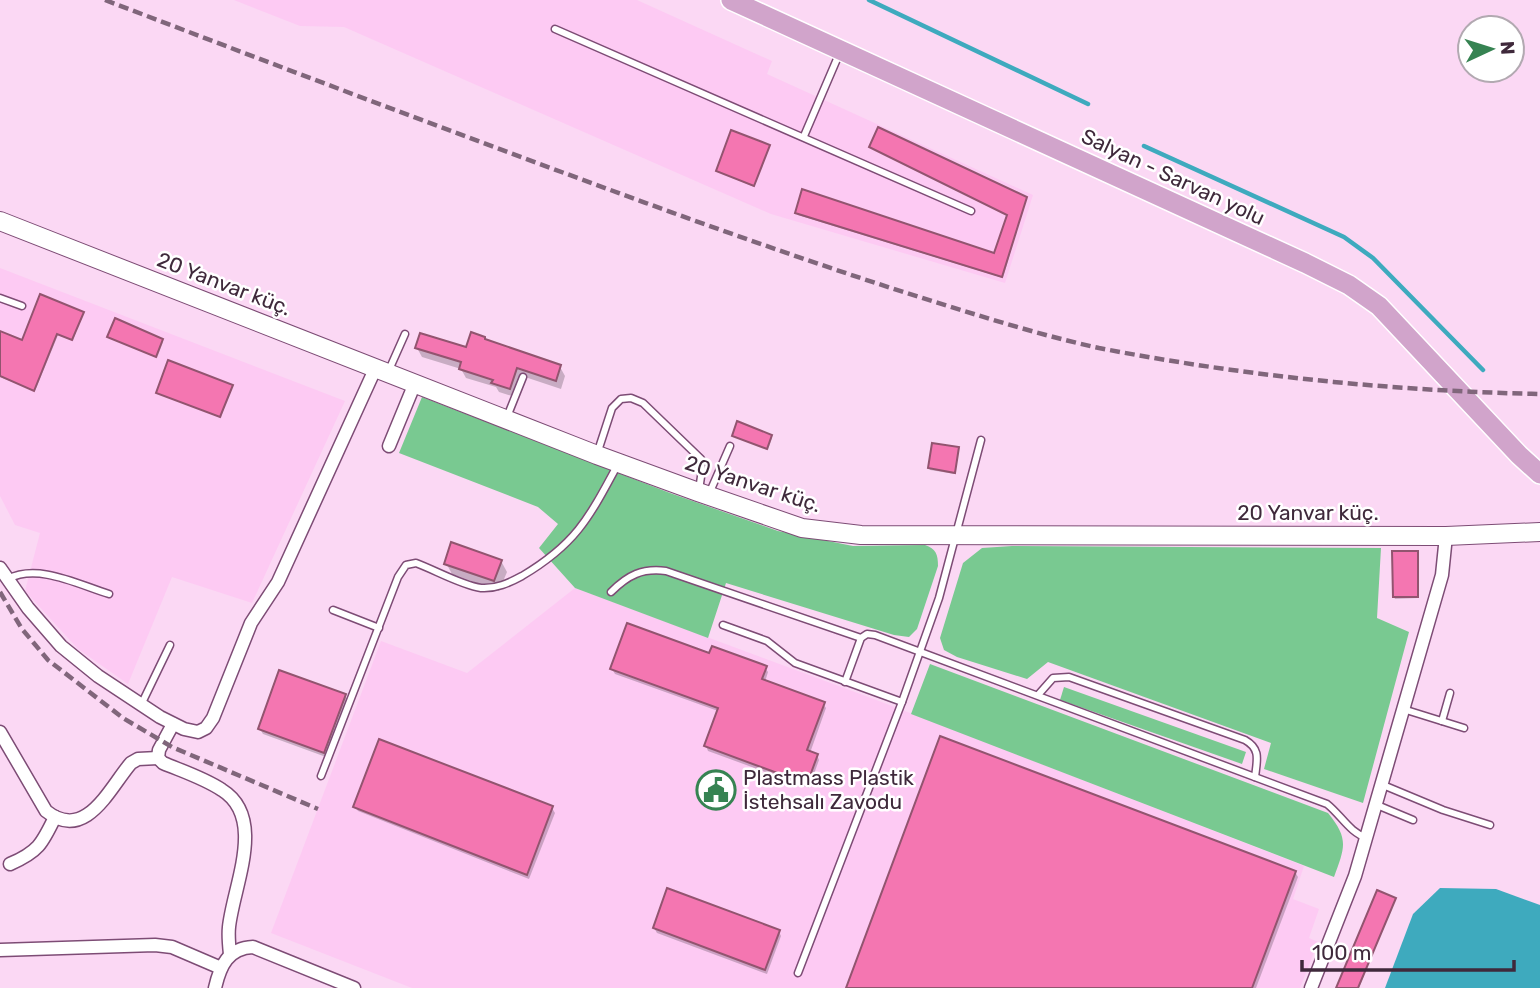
<svg xmlns="http://www.w3.org/2000/svg" width="1540" height="988" font-family="Rubik,sans-serif">
  <style>
    .built { fill: #fdcaf3 }
    .green { fill: #79c991 }
    .water { fill: #3eaabe }
    .shadow { fill: #0003 }
    .lines { fill: none; stroke-linecap: round; stroke-linejoin: round }
    .stream { stroke: #3eaabe; stroke-width: 4.5 }
    .building { fill: #f476b1; stroke: #92546f; stroke-width: 2 }
    .lane-casing { stroke: #7d4c75; stroke-width: 9 }
    .street-casing { stroke: #7d4c75; stroke-width: 15 }
    .secondary-casing { stroke: #7d4c75; stroke-width: 20 }
    .primary-casing { stroke: #fff; stroke-width: 22 }
    .lane { stroke: #fff; stroke-width: 6 }
    .street { stroke: #fff; stroke-width: 12 }
    .secondary { stroke: #fff; stroke-width: 18 }
    .primary { stroke: #d1a4cb; stroke-width: 19 }
    .rail { stroke: #80667b; stroke-width: 4.5; stroke-dasharray: 10 5; stroke-linecap: butt }
    .labels { text-anchor: middle; stroke-width: 5; stroke-linejoin: round; paint-order: stroke }
    .street-label { font-size: 21px; fill: #3f293b; stroke: #fff }
    .poi-label { font-size: 21px; fill: #3f293b; stroke: #fff; text-anchor: start }
  </style>
  <rect width="100%" height="100%" fill="#fbd8f4"/>
  <g class="built">
    <polygon points="234,0 637,0 772,61 767,74 1033,195 1005,283 771,214 344,27 300,26"/>
    <polygon points="0,268 345,401 252,603 172,577 128,684 78,649 25,591 40,533 15,525 0,496"/>
    <polygon points="575,588 879,701 1304,866 1293,899 1319,909 1309,938 1318,942 1300,988 412,988 271,933 381,641 467,673"/>
  </g>
  <g class="green">
    <path d="M422 397 670 493 778 531 853 546 925 545C936 549 938 554 938 566L917 629 909 637 894 635 726 583 708 638 575 588 539 548 558 524 538 507 399 453Z"/>
    <polygon points="1012,546 1381,548 1377,618 1409,632 1363,803 1264,769 1271,743 1048,662 1027,679 957,657 944,650 940,638 963,563 982,548"/>
    <path d="M930 664 1328 813C1349 839 1345 847 1334 877L911 714Z"/>
    <polygon points="1064,687 1246,752 1242,764 1060,700"/>
  </g>
  <polygon class="water" points="1440,888 1496,889 1540,905 1540,988 1385,988 1413,914"/>
  <g class="shadow">
    <polygon points="768,146 754,187 717,171"/>
    <polygon points="871,147 1026,198 1003,278 798,215 797,213 995,256 1009,216"/>
    <polygon points="82,313 73,341 58,335 35,391 0,377 0,333 23,342"/>
    <polygon points="110,338 162,340 163,342 157,358"/>
    <polygon points="486,341 560,367 565,376 561,389 522,376 515,397 499,392 496,387 466,378 461,369 422,357 417,348 467,350"/>
    <polygon points="231,386 221,418 158,392"/>
    <polygon points="734,436 771,436 772,438 768,450"/>
    <polygon points="958,449 955,474 930,470 929,468"/>
    <polygon points="1418,555 1418,598 1395,599 1394,597"/>
    <polygon points="501,561 507,572 499,591 452,574 446,563"/>
    <polygon points="710,655 765,668 768,672 765,682 823,704 826,708 810,753 817,755 819,760 809,788 708,751 706,746 718,711 615,674 612,669"/>
    <polygon points="345,696 348,700 326,757 263,734 260,729"/>
    <polygon points="355,807 552,808 555,813 529,879 358,811"/>
    <polygon points="1295,872 1298,877 1256,988 848,988"/>
    <polygon points="1394,900 1359,988 1337,988"/>
    <polygon points="654,928 779,932 781,936 767,974 657,933"/>
  </g>
  <g class="lines">
    <g class="stream">
      <polyline points="869,0 1088,104"/>
      <polyline points="1144,146 1344,237 1373,258 1483,370"/>
    </g>
  </g>
  <g class="building">
    <polygon points="878,127 1027,197 1002,277 795,213 802,189 994,253 1007,215 869,147"/>
    <polygon points="731,130 770,145 754,186 716,171"/>
    <polygon points="40,294 84,312 72,340 57,334 34,391 0,376 0,331 22,340"/>
    <polygon points="115,318 163,339 156,357 107,337"/>
    <polygon points="471,332 485,337 485,339 561,365 556,381 517,368 510,389 491,383 493,380 459,369 461,362 415,348 420,333 466,347"/>
    <polygon points="168,360 233,385 220,417 156,393"/>
    <polygon points="737,421 772,435 767,449 732,436"/>
    <polygon points="932,443 959,447 955,473 928,468"/>
    <polygon points="451,542 502,560 494,581 444,564"/>
    <polygon points="1392,551 1418,551 1418,597 1393,597"/>
    <polygon points="627,623 709,653 712,646 767,666 762,679 825,702 807,750 818,754 807,784 704,746 718,708 610,669"/>
    <polygon points="279,670 346,694 324,753 258,729"/>
    <polygon points="940,736 1296,871 1252,988 846,988"/>
    <polygon points="379,739 553,806 527,875 353,807"/>
    <polygon points="667,888 780,930 765,970 653,928"/>
    <polygon points="1377,890 1396,898 1358,988 1336,988"/>
  </g>
  <g class="lines">
    <g class="lane-casing">
      <g id="lane">
        <polyline points="555,29 971,211"/>
        <polyline points="804,136 840,52"/>
        <polyline points="0,298 22,306"/>
        <polyline points="389,370 405,334"/>
        <polyline points="507,417 523,377"/>
        <polyline points="597,454 612,408 621,399 631,398 643,403 701,459 702,470 699,490"/>
        <polyline points="709,494 730,446"/>
        <path d="M8 579C38 563 79 585 109 594"/>
        <path d="M611 592C628 575 642 568 666 571L861 638"/>
        <polyline points="333,610 379,628"/>
        <polyline points="723,625 767,641 795,663 902,702 939,598 981,440"/>
        <path d="M845 682 861 638 867 634 875 635 1327 804C1341 815 1350 833 1367 838"/>
        <path d="M1038 695 1053 678 1069 677 1245 740C1261 749 1257 760 1255 777"/>
        <polyline points="141,705 170,645"/>
        <polyline points="1403,709 1464,728"/>
        <polyline points="1442,721 1450,693"/>
        <path d="M321 776 398 577 406 565 416 563C435 570 461 585 481 588 496 589 509 583 522 576 576 544 589 518 618 464"/>
        <polyline points="1383,785 1443,810 1490,825"/>
        <polyline points="1377,805 1413,820"/>
        <polyline points="798,973 902,702"/>
      </g>
    </g>
    <g class="street-casing">
      <g id="street">
        <polyline points="389,446 415,383"/>
        <polyline points="0,568 28,608 61,646 98,676 160,717 184,729 198,732 206,728 213,718 251,623 278,582 376,367"/>
        <path d="M173 724 159 750 158 758 163 763C182 771 204 778 222 790 267 818 233 887 229 927 228 936 229 945 230 954"/>
        <path d="M0 732 46 811C86 843 110 787 131 763L138 759 158 758"/>
        <path d="M10 864C38 852 42 844 55 817"/>
        <polyline points="0,950 155,945 172,947 221,968"/>
        <path d="M215 988C220 966 228 948 253 947L354 988"/>
        <polyline points="1311,988 1355,876 1442,575 1446,536"/>
      </g>
    </g>
    <g class="secondary-casing">
      <polyline id="secondary" points="0,221 597,455 698,492 802,528 861,535 1446,536 1540,532"/>
    </g>
    <g class="primary-casing">
      <polyline id="primary" points="731,0 1305,263 1349,285 1379,306 1519,455 1540,474"/>
    </g>
    <use href="#lane" class="lane"/>
    <use href="#street" class="street"/>
    <use href="#secondary" class="secondary"/>
    <use href="#primary" class="primary"/>
    <g class="rail">
      <path d="M105 0C299 74 494 148 690 219 780 251 869 282 961 310 1006 324 1053 338 1099 348 1244 376 1392 391 1540 394"/>
      <polyline points="0,592 22,629 48,660 123,718 172,747 318,809"/>
    </g>
  </g>
  <defs>
    <g id="civic-ring" transform="scale(2.0125)"><circle r="9.5" fill="#fff" stroke="#368352" stroke-width="1.5"/><path d="M-.6-6.5H3V-4.5H.6V-3L4-1V1h2V6H-6V1h2V-1L-.6-3ZM-1.2 2.5V6h2.4V2.5Z" fill="#368352"/></g>
  </defs>
  <g fill-rule="evenodd">
    <use href="#civic-ring" x="716" y="790"/>
  </g>
  <g class="labels">
    <g class="street-label">
      <text transform="translate(1173 177) rotate(25)" y="7">Salyan - Sarvan yolu</text>
      <text transform="translate(224 284) rotate(21)" y="7">20 Yanvar küç.</text>
      <text transform="translate(753 484) rotate(18)" y="7">20 Yanvar küç.</text>
      <text x="1308" y="520">20 Yanvar küç.</text>
    </g>
    <g class="poi-label">
      <text x="743" y="785">Plastmass Plastik<tspan x="743" dy="24">İstehsalı Zavodu</tspan></text>
    </g>
  </g>
  <g transform="translate(1491 49) rotate(86)"><circle r="33" fill="#ffffff" stroke="#b2a9b1" stroke-width="2"/>
  <path d="M0-5L12 26L0 18L-12 26Z" fill="#368352"/>
  <text y="-10" font-size="19" font-weight="bold" text-anchor="middle" fill="#3f293b">N</text>
  </g>
  <path d="M1302 960v10h212v-10" fill="none" stroke="#3f293b" stroke-width="3.5"/>
  <text x="1312" y="960" font-size="21" fill="#3f293b" stroke="#ffffff" stroke-width="5" paint-order="stroke">100 m</text>
</svg>
